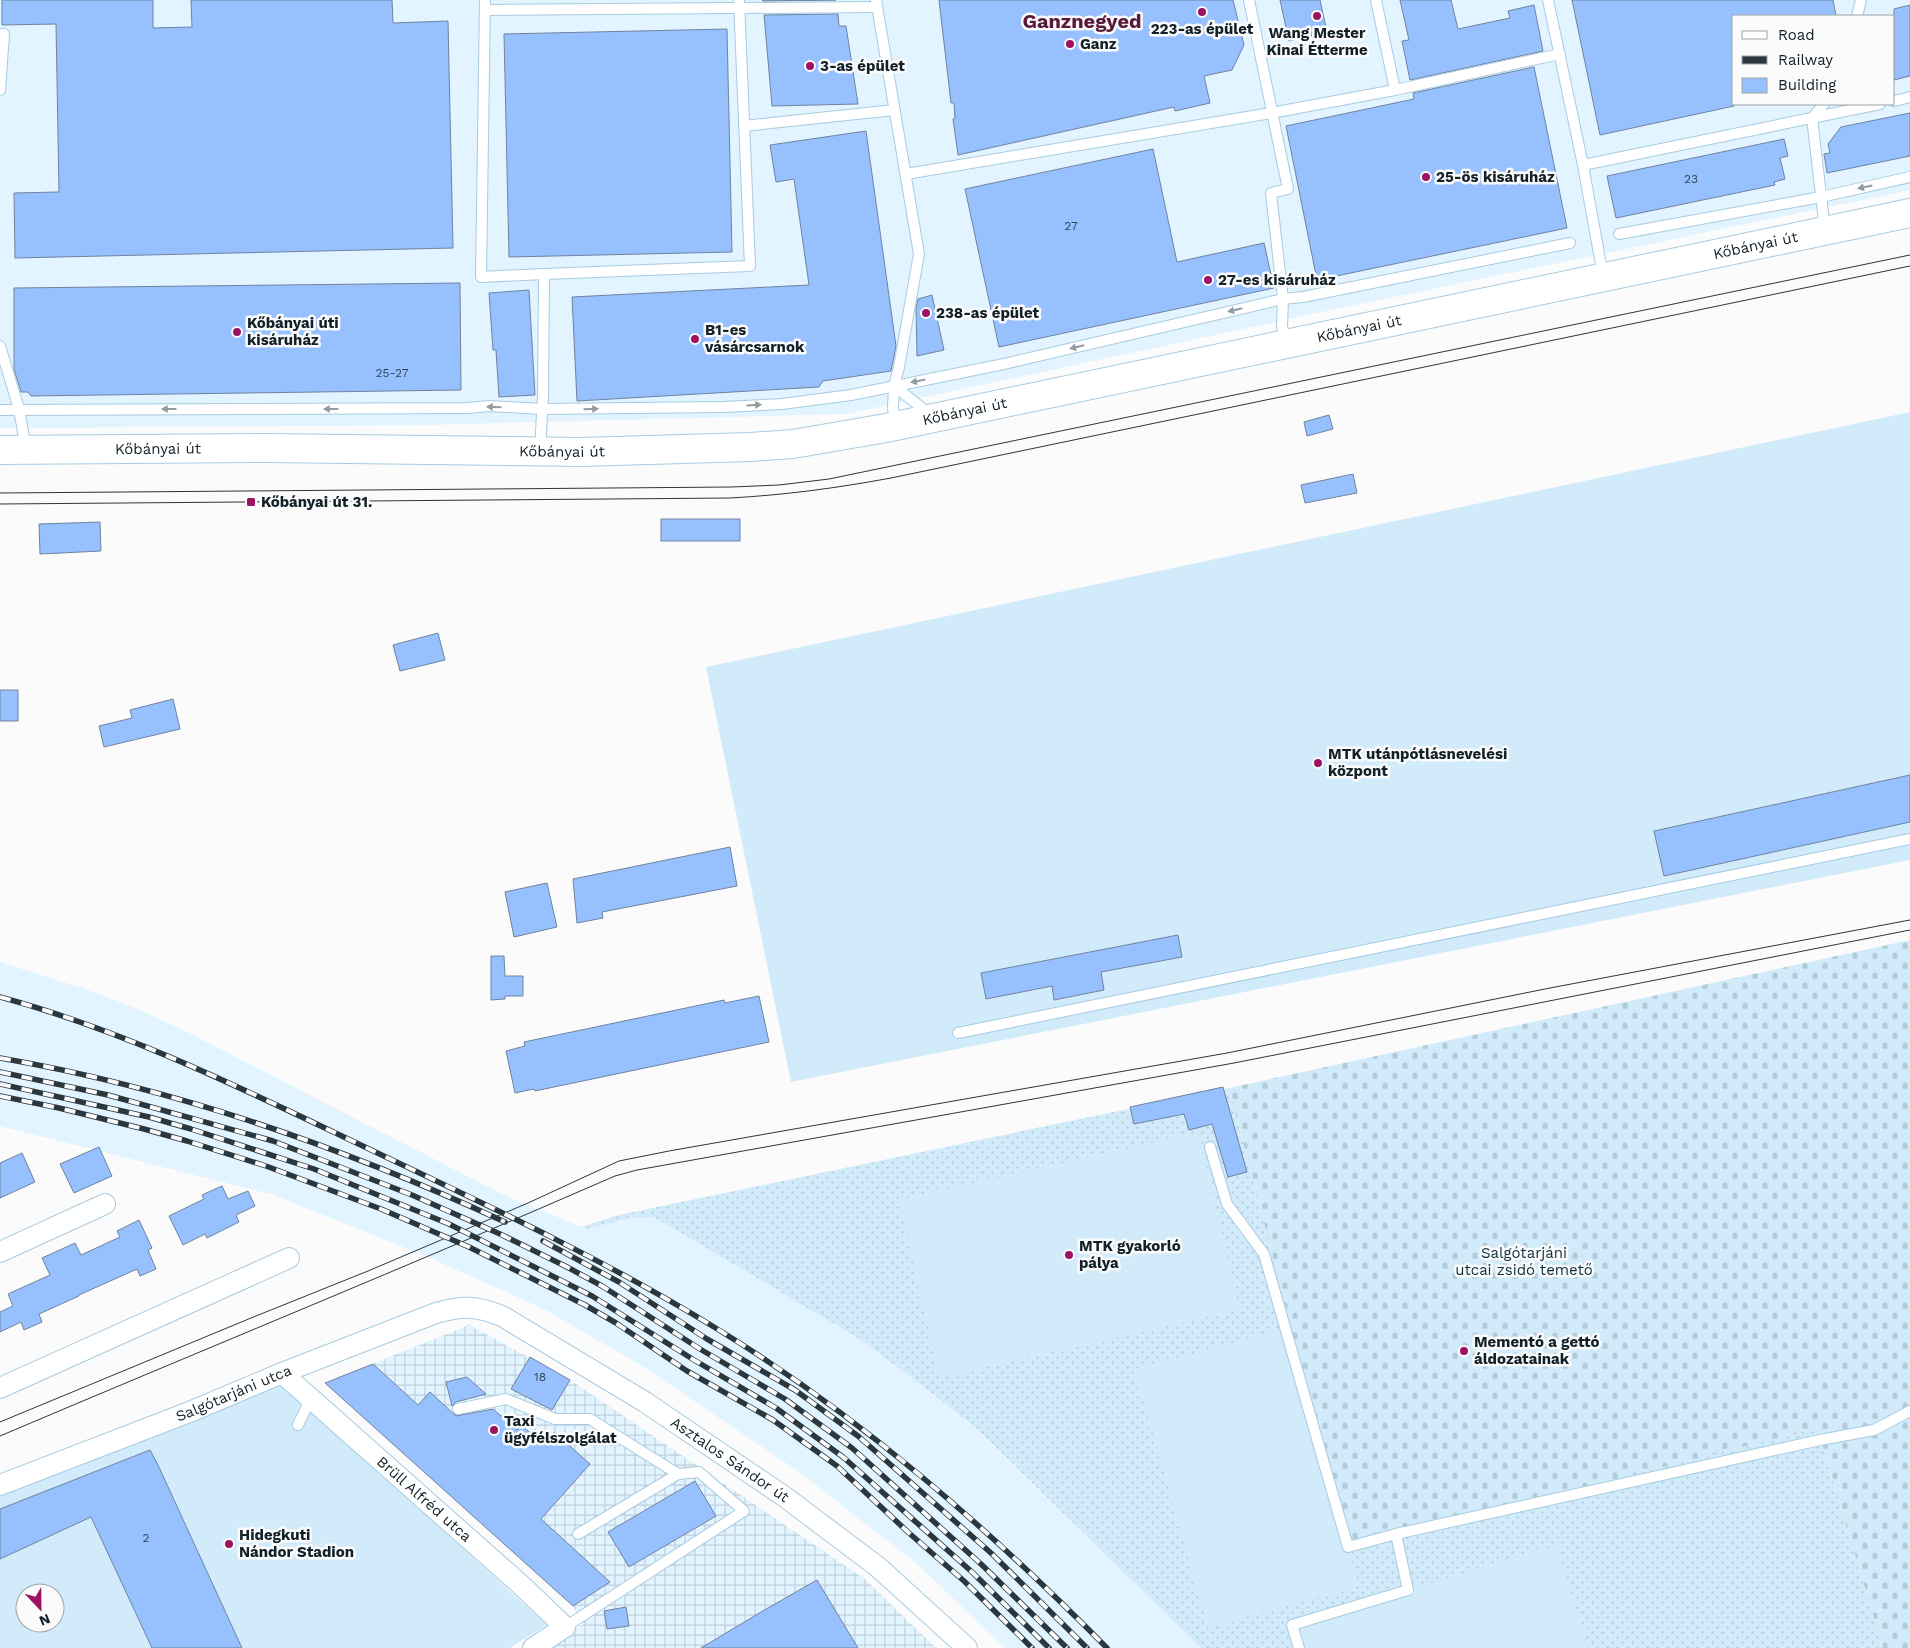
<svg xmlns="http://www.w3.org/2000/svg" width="1910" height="1648" font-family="'Work Sans',sans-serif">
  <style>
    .built { fill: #e2f4ff; fill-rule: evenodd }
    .industrial { fill: url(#industrial-grid) }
    .grass { fill: url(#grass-dots) }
    .cemetery { fill: url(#cemetery-stones) }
    .pitch { fill: #d1ebfb; fill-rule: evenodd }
    .building { fill: #96c0fe; stroke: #70839f }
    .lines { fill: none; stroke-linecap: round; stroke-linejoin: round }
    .service-casing { stroke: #a7cbe1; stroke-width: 12 }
    .minor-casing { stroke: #a7cbe1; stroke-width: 22 }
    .secondary-casing { stroke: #a7cbe1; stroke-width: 30 }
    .service { stroke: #fff; stroke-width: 10 }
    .minor { stroke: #fff; stroke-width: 20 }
    .secondary { stroke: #fff; stroke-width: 28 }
    .tram { stroke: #2b373e; stroke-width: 1 }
    .rail-casing { stroke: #2b373e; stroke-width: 5.5 }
    .rail { stroke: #fbfbfb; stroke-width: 4; stroke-dasharray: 11; stroke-linecap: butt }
    .oneway { fill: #949b9e }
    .poi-dot { fill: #9c1262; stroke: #fbfbfb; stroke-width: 2 }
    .labels { text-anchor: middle; stroke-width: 5; stroke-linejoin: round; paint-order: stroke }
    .number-label { font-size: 12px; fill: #33485e }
    .poi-label { font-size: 15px; font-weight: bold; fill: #122028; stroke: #fbfbfb; text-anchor: start }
    .street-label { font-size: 15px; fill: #122028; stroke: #fbfbfb }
    .park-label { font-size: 15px; fill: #0a2f41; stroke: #fbfbfb }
    .district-label { font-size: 20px; font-weight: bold; fill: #591a3a; stroke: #fbfbfb }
  </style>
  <defs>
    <pattern id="industrial-grid" width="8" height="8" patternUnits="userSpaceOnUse" patternTransform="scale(1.25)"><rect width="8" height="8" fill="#e2f4ff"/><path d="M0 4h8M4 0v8" fill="none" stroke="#c1d1db"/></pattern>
    <pattern id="grass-dots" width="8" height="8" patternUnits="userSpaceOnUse" patternTransform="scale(1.25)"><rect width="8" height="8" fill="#d1ebfb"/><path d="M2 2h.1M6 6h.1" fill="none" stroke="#b2c9d7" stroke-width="1.8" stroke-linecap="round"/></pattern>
    <pattern id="cemetery-stones" width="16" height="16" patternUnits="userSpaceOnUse" patternTransform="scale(1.25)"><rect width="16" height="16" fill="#d1ebfb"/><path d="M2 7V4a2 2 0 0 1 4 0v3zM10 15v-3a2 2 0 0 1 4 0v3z" fill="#b2c9d7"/></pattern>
  </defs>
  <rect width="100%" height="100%" fill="#fbfbfb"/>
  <g class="built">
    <path d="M0 0H1910V190L1331 310 846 414 427 425 0 428ZM1734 16H1894V104H1734Z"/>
    <polygon points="0,962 85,989 133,1007 189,1033 504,1195 587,1229 629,1218 654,1217 858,1338 919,1383 976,1429 1201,1648 1005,1648 916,1563 799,1472 647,1369 546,1310 430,1258 274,1195 0,1126"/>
  </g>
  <polygon class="industrial" points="469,1325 570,1380 865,1579 936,1648 550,1648 549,1645 583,1624 573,1606 327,1385 330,1381"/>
  <polygon class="grass" points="1229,1088 1348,1546 1817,1428 1883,1648 1201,1648 977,1429 919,1383 858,1338 654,1217 629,1218 587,1229 581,1227 619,1215"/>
  <polygon class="cemetery" points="1910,940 1910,1648 1883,1648 1817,1428 1348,1547 1229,1088"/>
  <g class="pitch">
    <polygon points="1910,412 1910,860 791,1082 706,667"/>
    <polygon points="1199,1132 1239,1310 939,1378 899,1200"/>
    <polygon points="1286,1328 1359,1586 1208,1628 1135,1370"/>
    <path d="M282 1384 547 1625 510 1648H0V1496ZM25 1593H55V1623H25Z"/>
    <polygon points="1557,1545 1588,1648 1299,1648 1292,1625"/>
  </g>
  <g class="building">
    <polygon points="2,0 153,0 153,28 192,27 191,0 392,0 393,23 448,21 453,248 15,258 14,193 59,192 56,24 2,25"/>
    <polygon points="762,0 836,0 763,1"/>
    <polygon points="939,0 1233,0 1244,45 1232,70 1204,76 1210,103 1175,111 1174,107 958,155 953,119 955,118 954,103 951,103"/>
    <polygon points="1280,0 1320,0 1327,32 1289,41"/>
    <polygon points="1400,0 1451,0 1458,29 1510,18 1508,11 1534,5 1543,51 1410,80 1402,41 1409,40"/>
    <polygon points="1572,0 1833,0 1836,16 1734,16 1734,106 1600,135"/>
    <polygon points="1910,5 1910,76 1894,80 1894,9"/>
    <polygon points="838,14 839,26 846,26 858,104 772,106 764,15"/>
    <polygon points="727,29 732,252 509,257 504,34"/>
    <polygon points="1534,67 1567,228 1317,280 1286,126 1414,99 1413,93"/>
    <polygon points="1910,113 1910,156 1827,173 1824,154 1830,153 1828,144 1841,127"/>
    <polygon points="866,131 896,346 891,371 823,381 819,387 577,401 572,297 809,285 794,179 776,182 770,145"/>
    <polygon points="1784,139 1788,156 1780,158 1785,179 1774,182 1775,185 1616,218 1607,176"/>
    <polygon points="1153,149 1177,262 1264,243 1274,288 999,347 965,189"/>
    <polygon points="460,283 461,390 31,396 28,392 21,392 14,369 14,288"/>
    <polygon points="529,290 535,395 499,397 496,350 493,350 489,293"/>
    <polygon points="932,295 944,350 917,356 916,308 918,299"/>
    <polygon points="1329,415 1333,429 1307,436 1304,422"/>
    <polygon points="1353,474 1357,493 1305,503 1301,485"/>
    <rect x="661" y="519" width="79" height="22"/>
    <polygon points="100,522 101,551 40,554 39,524"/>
    <polygon points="438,633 445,660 400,671 393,645"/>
    <rect x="0" y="690" width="18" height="31"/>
    <polygon points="173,699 180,729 104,747 99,726 132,718 130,710"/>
    <polygon points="1910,775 1910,822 1664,876 1654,831"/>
    <polygon points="730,847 737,886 602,912 603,918 577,923 573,879"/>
    <polygon points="547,883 557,927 514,937 505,892"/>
    <polygon points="1178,935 1182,957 1101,972 1104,990 1054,1000 1052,986 986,999 981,973"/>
    <polygon points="491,956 504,956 505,976 523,976 523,996 505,996 505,999 491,1000"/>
    <polygon points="759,996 769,1042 535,1091 534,1089 515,1093 506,1051 525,1046 524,1042 724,1000 725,1003"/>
    <polygon points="1223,1087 1247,1172 1228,1177 1212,1124 1189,1130 1184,1114 1134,1124 1130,1107"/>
    <polygon points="99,1147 112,1176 74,1193 60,1164"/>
    <polygon points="22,1153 35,1182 0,1198 0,1163"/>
    <polygon points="222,1186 228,1199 248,1191 255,1206 236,1215 239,1222 207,1238 205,1234 183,1245 169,1216 204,1199 202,1195"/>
    <polygon points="139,1220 152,1248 148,1250 156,1269 140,1276 137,1269 79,1295 79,1296 39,1314 42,1322 24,1330 21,1322 0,1332 0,1312 13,1306 8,1294 50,1275 42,1258 75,1243 81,1255 120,1237 117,1231"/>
    <polygon points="530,1357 570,1380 552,1410 511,1389"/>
    <polygon points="373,1364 418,1405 430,1392 456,1416 493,1409 517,1430 521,1425 543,1444 554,1432 590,1464 541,1519 610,1582 573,1606 325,1383"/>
    <polygon points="467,1377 486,1394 456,1402 452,1406 446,1382"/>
    <polygon points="150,1450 158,1465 242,1648 152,1648 91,1517 0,1559 0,1509"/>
    <polygon points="695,1481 716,1516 629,1567 608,1532"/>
    <polygon points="817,1580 858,1648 701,1648 761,1612"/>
    <polygon points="626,1607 629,1626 607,1629 604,1611"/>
  </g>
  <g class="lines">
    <g class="service-casing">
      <g id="service">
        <polyline points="485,0 481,277 544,274"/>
        <polyline points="876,0 919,254 899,367 894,386 893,407 895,425"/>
        <polyline points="1249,0 1288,189 1271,193 1283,299 1282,326 1286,343"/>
        <polyline points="1376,0 1395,90"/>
        <polyline points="1548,0 1583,165 1603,276"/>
        <polyline points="485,10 877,7"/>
        <polyline points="1857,16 1861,0"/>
        <polyline points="0,34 4,34 0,90"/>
        <polyline points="1894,101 1910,97"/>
        <polyline points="1824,104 1812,118 1825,230"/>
        <polyline points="744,126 894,110"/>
        <polyline points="1583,165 1880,104"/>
        <polyline points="906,174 1271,113 1395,90 1560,54"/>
        <polyline points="1619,234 1821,197 1910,177"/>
        <polyline points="0,346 19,409 26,449"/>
        <polyline points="894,386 931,415"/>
        <polyline points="0,410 468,408 489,406 542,409 724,407 782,404 851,395 1004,364 1283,299 1303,297 1570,243"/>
        <polyline points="540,451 543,396 544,274 750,266 739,0"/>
        <polyline points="958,1033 1910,839"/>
        <polyline points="1210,1147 1227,1204 1264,1254 1348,1547 1396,1534 1408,1590 1292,1625 1299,1648"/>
        <polyline points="458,1409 506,1399 555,1419 590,1419 678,1474 699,1472 744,1511 565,1627"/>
        <polyline points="298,1425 311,1398"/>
        <polyline points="578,1534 678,1474"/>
        <polyline points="1396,1534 1820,1440 1874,1430 1910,1411"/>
      </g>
    </g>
    <g class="minor-casing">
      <g id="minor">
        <polyline points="0,1252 105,1204"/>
        <path id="s1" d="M282 1373 521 1585 565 1627 533 1648"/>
        <polyline points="0,1388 289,1258"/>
        <path id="s2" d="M0 1485 192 1411 282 1373 436 1313C463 1305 477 1306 502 1316L645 1402 785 1497 878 1567 967 1648"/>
      </g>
    </g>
    <g class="secondary-casing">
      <g id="secondary">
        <path id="s3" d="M0 450 267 448 581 452 750 447 793 444 886 428 1910 213"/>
      </g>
    </g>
    <use href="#service" class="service"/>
    <use href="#minor" class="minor"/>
    <use href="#secondary" class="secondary"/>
    <g class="tram">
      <polyline points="0,493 732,487 779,485 829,479 1910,255"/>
      <path d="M0 504 730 498C785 495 837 488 891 478L1910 266"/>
      <polyline points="0,1422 251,1318 368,1271 528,1203 619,1161 669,1151 1227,1053 1550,988 1910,920"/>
      <path d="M0 1436C205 1349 411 1265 615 1176L637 1170 1234 1063 1910 930"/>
    </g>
    <g class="rail-casing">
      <g id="rail">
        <path d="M0 997C129 1032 247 1091 367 1148 485 1204 603 1259 714 1327 860 1416 987 1527 1107 1648"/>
        <path d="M0 1058C174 1088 345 1148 505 1222"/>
        <polyline points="0,1072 108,1095 273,1141 412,1195 500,1234 567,1267 602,1286 700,1349 785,1399 852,1448 981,1564 1067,1648"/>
        <polyline points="0,1084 149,1117 191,1129 314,1169 449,1224 592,1296 694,1360 776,1408 843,1457 972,1572 1049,1648"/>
        <polyline points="0,1096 59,1108 144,1129 187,1141 266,1166 381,1209 469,1247 585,1305 616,1323 687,1371 773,1420 837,1466 909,1533 964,1581 1032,1648"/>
        <polyline points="543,1241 619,1282 707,1339 795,1390 858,1436 991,1553 1087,1648"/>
      </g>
    </g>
    <use href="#rail" class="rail"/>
  </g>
  <defs><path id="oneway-solid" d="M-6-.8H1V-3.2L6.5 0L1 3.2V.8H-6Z" transform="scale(1.25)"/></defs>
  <g class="oneway">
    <use href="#oneway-solid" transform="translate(1865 187) rotate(168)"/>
    <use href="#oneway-solid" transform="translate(1235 310) rotate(167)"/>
    <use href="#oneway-solid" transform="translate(1077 347) rotate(167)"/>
    <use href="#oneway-solid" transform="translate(918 381) rotate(169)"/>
    <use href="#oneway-solid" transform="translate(754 405) rotate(-3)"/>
    <use href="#oneway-solid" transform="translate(494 407) rotate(-179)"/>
    <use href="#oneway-solid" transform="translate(169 409) rotate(180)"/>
    <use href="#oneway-solid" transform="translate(331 409) rotate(180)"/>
    <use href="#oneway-solid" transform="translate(591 409) rotate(-1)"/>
  </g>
  <g class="poi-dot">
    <circle cx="1202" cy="12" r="5"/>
    <circle cx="1317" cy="16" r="5"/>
    <circle cx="1070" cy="44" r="5"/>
    <circle cx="810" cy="66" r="5"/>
    <circle cx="1426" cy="177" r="5"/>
    <circle cx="1208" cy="280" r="5"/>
    <circle cx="926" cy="313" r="5"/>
    <circle cx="237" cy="332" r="5"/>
    <circle cx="695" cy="339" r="5"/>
    <rect x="246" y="497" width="10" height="10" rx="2.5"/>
    <circle cx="1318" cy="763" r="5"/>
    <circle cx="1069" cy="1255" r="5"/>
    <circle cx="1464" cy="1351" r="5"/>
    <circle cx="494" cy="1430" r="5"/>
    <circle cx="229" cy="1544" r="5"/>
  </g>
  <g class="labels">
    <g class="number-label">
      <text x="1691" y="183">23</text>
      <text x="1071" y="230">27</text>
      <text x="392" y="377">25-27</text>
      <text x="540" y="1381">18</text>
      <text x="146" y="1542">2</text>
    </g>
    <g class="poi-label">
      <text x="1202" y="34" text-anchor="middle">223-as épület</text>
      <text x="1317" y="38" text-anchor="middle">Wang Mester<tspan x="1317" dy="17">Kinai Étterme</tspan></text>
      <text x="1080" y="49">Ganz</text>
      <text x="820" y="71">3-as épület</text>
      <text x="1436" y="182">25-ös kisáruház</text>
      <text x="1218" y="285">27-es kisáruház</text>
      <text x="936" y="318">238-as épület</text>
      <text x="247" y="328">Kőbányai úti<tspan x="247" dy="17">kisáruház</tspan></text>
      <text x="705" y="335">B1-es<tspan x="705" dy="17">vásárcsarnok</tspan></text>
      <text x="261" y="507">Kőbányai út 31.</text>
      <text x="1328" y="759">MTK utánpótlásnevelési<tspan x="1328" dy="17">központ</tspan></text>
      <text x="1079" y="1251">MTK gyakorló<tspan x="1079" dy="17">pálya</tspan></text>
      <text x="1474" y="1347">Mementó a gettó<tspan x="1474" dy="17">áldozatainak</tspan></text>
      <text x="504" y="1426">Taxi<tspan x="504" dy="17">ügyfélszolgálat</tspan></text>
      <text x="239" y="1540">Hidegkuti<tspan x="239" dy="17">Nándor Stadion</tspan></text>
    </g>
    <g class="street-label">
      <text dy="5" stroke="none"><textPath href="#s3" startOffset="1776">Kőbányai út</textPath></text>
      <text dy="5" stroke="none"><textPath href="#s3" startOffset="1371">Kőbányai út</textPath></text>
      <text dy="5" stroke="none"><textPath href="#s3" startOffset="968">Kőbányai út</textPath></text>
      <text dy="5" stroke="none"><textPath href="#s3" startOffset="158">Kőbányai út</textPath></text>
      <text dy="5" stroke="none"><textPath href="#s3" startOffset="562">Kőbányai út</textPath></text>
      <text dy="5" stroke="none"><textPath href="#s2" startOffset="251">Salgótarjáni utca</textPath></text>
      <text dy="5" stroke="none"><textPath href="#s2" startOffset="806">Asztalos Sándor út</textPath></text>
      <text dy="5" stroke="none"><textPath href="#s1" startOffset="190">Brüll Alfréd utca</textPath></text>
    </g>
    <g class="park-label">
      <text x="1524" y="1258">Salgótarjáni<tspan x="1524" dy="17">utcai zsidó temető</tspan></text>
    </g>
    <g class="district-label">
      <text x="1082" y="28">Ganznegyed</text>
    </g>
  </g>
  <rect x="1732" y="15" width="162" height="90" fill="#fbfbfb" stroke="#9ea3a7"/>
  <rect x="1742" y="31" width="25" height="8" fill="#ffffff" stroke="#9ea3a7"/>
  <text x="1778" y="40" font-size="15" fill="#122028">Road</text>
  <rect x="1742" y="56" width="25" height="8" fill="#2b373e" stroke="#9ea3a7"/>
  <text x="1778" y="65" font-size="15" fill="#122028">Railway</text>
  <rect x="1742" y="78" width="25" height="15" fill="#96c0fe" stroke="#9ea3a7"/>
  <text x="1778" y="90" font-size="15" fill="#122028">Building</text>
  <g transform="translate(40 1608) rotate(158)"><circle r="24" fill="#fbfbfb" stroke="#9ea3a7"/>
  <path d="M0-4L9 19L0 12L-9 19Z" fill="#9c1262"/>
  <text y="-8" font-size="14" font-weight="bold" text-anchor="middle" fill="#122028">N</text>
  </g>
</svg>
